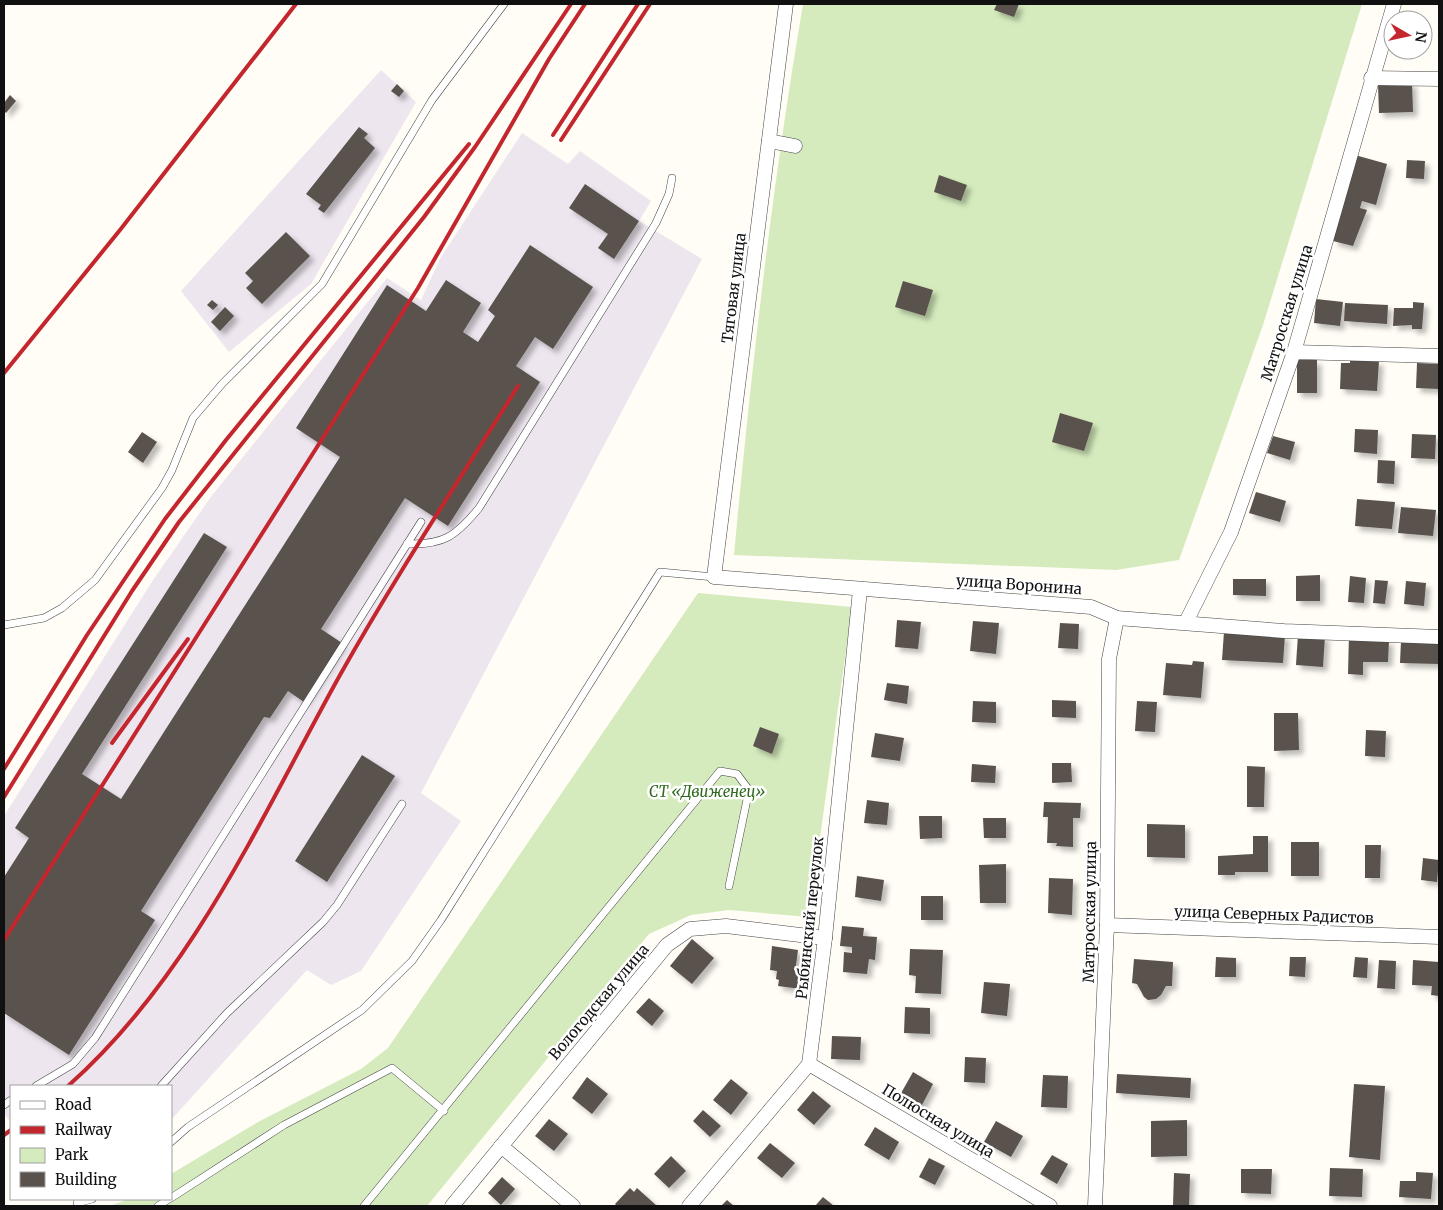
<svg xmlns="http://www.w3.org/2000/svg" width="1443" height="1210" font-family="Merriweather,serif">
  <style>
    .industrial { fill: #eee6ef }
    .green { fill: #d5ebbd }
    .building { fill: #5a524d; filter: url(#shadow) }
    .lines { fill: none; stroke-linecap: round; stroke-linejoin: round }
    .lane-casing { stroke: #444; stroke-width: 8 }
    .street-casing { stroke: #444; stroke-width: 15 }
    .lane { stroke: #fff; stroke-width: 7 }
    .street { stroke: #fff; stroke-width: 14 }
    .rail { stroke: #c4262e; stroke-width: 4 }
    .labels { text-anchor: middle; stroke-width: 5; stroke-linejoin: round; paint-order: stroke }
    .street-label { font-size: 15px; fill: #111; stroke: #fff }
    .park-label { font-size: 15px; font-style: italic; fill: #2f6b1f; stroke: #fff }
  </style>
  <defs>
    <filter id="shadow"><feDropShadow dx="4.5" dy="4.5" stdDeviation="2.5" flood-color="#0004"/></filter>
  </defs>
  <rect width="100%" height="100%" fill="#fffdf5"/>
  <g class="industrial">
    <polygon points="381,70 416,102 311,284 229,352 181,291"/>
    <polygon points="522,133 568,164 580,151 651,201 639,221 702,259 421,793 461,821 361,971 331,985 307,970 171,1120 171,1086 11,1086 11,1122 4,1114 4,816 151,583 210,498 387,278 421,300 441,257"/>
  </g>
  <g class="green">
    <path d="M803 4H1362L1263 325 1179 560 1116 570 734 555C751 371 772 186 803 4Z"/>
    <polygon points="698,593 852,607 809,917 729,910 691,915 649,934 427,1206 110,1206 129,1199 171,1199 171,1174 258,1122 361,1069 388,1048"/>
  </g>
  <g class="building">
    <polygon points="997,4 1019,4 1014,17 994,10"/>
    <rect x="1402" y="17" width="20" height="3"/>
    <polygon points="1412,82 1413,112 1379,113 1378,84"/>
    <polygon points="397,84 404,91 399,97 391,91"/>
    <polygon points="10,95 16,101 6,113 4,111 4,103"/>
    <polygon points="359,127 368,134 364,138 375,148 324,213 318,209 321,205 306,194"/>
    <polygon points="1355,155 1387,164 1376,205 1362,201 1360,208 1367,210 1353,246 1333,241"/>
    <polygon points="1407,160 1425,161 1424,179 1406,178"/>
    <polygon points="939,175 967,185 961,201 934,192"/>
    <polygon points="585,184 639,221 614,259 598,248 608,234 569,208"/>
    <polygon points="286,232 310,256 262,304 246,288 253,281 245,273"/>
    <polygon points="530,245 593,287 553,349 535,337 516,366 540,382 448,526 405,498 321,629 342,643 304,702 288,691 270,718 264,717 141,911 155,920 69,1055 4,1013 4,877 29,838 15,828 204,533 227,547 82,774 121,799 340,457 296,428 387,285 426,311 446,280 481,303 463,332 478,342 495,316 488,310"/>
    <polygon points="903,281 933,290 925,316 895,307"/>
    <polygon points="1316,299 1343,302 1340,326 1314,323"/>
    <polygon points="212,300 218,305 213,310 207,305"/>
    <polygon points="1413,302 1424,303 1422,329 1412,329 1412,325 1393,326 1394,308 1413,308"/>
    <polygon points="1345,303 1388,305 1387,324 1344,321"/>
    <polygon points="225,307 234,316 220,331 211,322"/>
    <rect x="1297" y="360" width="20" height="33"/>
    <polygon points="1350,360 1379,361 1377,391 1340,389 1341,363 1350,363"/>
    <polygon points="1417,363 1439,364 1439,389 1416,388"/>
    <polygon points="1060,413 1093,423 1084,451 1052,442"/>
    <polygon points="1355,429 1378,430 1377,454 1354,452"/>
    <polygon points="142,432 157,442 143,463 128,452"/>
    <polygon points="1412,434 1436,435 1435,459 1411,458"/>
    <polygon points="1273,436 1295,442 1290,460 1267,453"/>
    <polygon points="1378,460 1395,461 1394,484 1377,483"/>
    <polygon points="1256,492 1286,501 1280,522 1249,513"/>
    <polygon points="1357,499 1395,502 1392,529 1355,526"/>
    <polygon points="1401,507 1436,510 1433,536 1398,533"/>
    <polygon points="1320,575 1320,601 1296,601 1296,576"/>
    <polygon points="1350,576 1366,578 1364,603 1348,602"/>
    <polygon points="1233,579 1266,579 1266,596 1233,595"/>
    <polygon points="1375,580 1388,581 1385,604 1373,603"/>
    <polygon points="1406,581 1426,583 1424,606 1404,604"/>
    <polygon points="897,620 921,622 918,649 895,647"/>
    <polygon points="973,621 999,623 996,654 970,651"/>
    <polygon points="1060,623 1079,624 1078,649 1058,648"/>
    <polygon points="1224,632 1285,635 1283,663 1222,660"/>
    <polygon points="1298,634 1325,636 1323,667 1296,665"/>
    <polygon points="1349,635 1389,641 1388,662 1363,662 1363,675 1348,674"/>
    <polygon points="1401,641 1439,642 1439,664 1400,663"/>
    <polygon points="1193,661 1204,662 1201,698 1163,695 1166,663 1192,665"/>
    <polygon points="887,683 909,686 907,704 884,700"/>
    <polygon points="1052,700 1076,701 1076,718 1052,717"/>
    <polygon points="973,701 996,702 996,723 972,722"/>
    <polygon points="1137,701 1157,702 1155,732 1135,731"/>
    <polygon points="1274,713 1298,713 1299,750 1274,751"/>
    <polygon points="760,727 779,734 772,754 753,746"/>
    <polygon points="1366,730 1386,731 1385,757 1365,756"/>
    <polygon points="875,733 904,738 900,761 871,757"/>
    <polygon points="362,755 395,776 327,882 295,861"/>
    <polygon points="1052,763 1071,763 1072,782 1052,783"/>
    <polygon points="972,764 996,766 995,783 971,782"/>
    <polygon points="1247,766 1265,767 1264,807 1247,807"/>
    <polygon points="867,800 889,803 887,825 864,823"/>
    <polygon points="1044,802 1081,803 1080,818 1073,818 1073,847 1056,846 1057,843 1047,843 1048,817 1043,817"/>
    <polygon points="919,816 942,816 942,838 920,839"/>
    <polygon points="983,818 1006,818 1006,838 984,838"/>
    <polygon points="1147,824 1185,825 1185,858 1147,857"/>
    <polygon points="1253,836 1268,836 1268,872 1235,872 1235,875 1218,875 1218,856 1253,854"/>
    <rect x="1291" y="842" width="28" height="34"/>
    <polygon points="1365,845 1381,845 1380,878 1365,878"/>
    <polygon points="1423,858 1439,860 1437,882 1421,880"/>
    <polygon points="1006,864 1006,903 980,903 979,865"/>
    <polygon points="857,876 884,880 881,901 855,897"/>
    <polygon points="1049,878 1073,879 1072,915 1048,913"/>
    <rect x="921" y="896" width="22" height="24"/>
    <polygon points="842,926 864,928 863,936 877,937 875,960 869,959 867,974 843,972 844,952 852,953 852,947 840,946"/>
    <polygon points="692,939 714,958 692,984 670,966"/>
    <polygon points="772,946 798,950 795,973 803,974 801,989 778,986 779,980 776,979 777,971 770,970"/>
    <polygon points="910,949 943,950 941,994 915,993 916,976 909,975"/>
    <polygon points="1216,957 1236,958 1236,977 1215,977"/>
    <polygon points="1290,957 1306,957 1305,977 1289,976"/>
    <polygon points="1355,957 1368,958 1367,978 1353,977"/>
    <polygon points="1134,959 1173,962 1172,986 1166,986 1161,995 1156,999 1148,1000 1144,997 1137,984 1132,983"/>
    <polygon points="1379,960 1396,961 1395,989 1377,988"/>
    <polygon points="1413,960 1439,962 1439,996 1431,995 1432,986 1412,985"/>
    <polygon points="984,982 1010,984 1007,1016 981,1013"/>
    <polygon points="649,998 664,1011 652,1026 636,1012"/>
    <polygon points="905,1007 930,1008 930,1034 904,1033"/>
    <polygon points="832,1036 861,1037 860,1060 831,1059"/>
    <polygon points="965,1057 986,1058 985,1083 964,1082"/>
    <polygon points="913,1072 933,1084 921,1107 900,1095"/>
    <polygon points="1117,1074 1191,1078 1190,1098 1116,1093"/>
    <polygon points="1043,1075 1068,1076 1067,1108 1041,1107"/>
    <polygon points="587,1077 608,1094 592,1114 572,1098"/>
    <polygon points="731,1079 748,1093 731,1115 713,1100"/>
    <polygon points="1354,1084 1385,1086 1380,1160 1349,1157"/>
    <polygon points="813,1091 831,1106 814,1125 797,1110"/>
    <polygon points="703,1110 721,1126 710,1137 693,1121"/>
    <polygon points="549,1119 568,1134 554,1151 535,1136"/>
    <polygon points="1187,1120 1187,1156 1151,1157 1151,1121"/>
    <polygon points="996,1121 1023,1136 1011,1157 984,1142"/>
    <polygon points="875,1127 899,1142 889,1160 864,1145"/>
    <polygon points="770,1143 795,1163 782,1178 757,1158"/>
    <polygon points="1052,1155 1068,1164 1057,1184 1040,1174"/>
    <polygon points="671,1156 686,1171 669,1188 654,1174"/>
    <polygon points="929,1158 945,1166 935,1185 919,1177"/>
    <polygon points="1330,1168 1363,1169 1362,1197 1329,1196"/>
    <polygon points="1241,1169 1272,1169 1271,1194 1241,1193"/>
    <polygon points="1416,1172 1433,1173 1431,1199 1399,1197 1400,1181 1416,1181"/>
    <polygon points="1174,1173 1190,1174 1189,1206 1173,1206"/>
    <polygon points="502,1177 515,1189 501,1205 488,1193"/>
    <polygon points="630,1188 634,1192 637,1188 657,1206 617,1206 615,1204"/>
    <polygon points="823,1197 834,1206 815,1206"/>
    <polygon points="727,1200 734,1206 721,1206"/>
  </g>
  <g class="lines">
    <g class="lane-casing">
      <g id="lane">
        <path d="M407 544C444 545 456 536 479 508L656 223 669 194 672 178"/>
        <polyline points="4,625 44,618 62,608 95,580 162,488 172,470 193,418 222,384 322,284 432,100 504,4"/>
        <polyline points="36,1086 73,1064 95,1038 421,522"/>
        <polyline points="161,1086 227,1013 323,922 337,905 402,804"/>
        <polyline points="4,1105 11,1100"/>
        <polyline points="171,1142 188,1127 362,1010 412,961 441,920 660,572 714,577"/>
        <polyline points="171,1198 284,1125 392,1068 444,1111"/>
        <polyline points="77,1203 92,1199"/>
        <polyline points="158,1206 169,1199"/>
        <polyline points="364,1206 720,771 737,774 749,790 729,886"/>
      </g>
    </g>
    <g class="street-casing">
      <g id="street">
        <polyline points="786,4 714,577 1091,607 1117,618 1284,631 1439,637"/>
        <polyline points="1371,78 1439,79"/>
        <polyline points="769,141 795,146"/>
        <polyline points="1294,352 1439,356"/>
        <polyline points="1186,622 1231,532 1294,352 1394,4"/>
        <polyline points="1107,925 1439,937"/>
        <polyline points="809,1064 1050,1206"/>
        <polyline points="501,1146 573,1206"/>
        <polyline points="452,1206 667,945 690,929 726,926 825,938"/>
        <polyline points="689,1206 809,1064 825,938 860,590"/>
        <polyline points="1095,1206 1107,925 1109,659 1117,618"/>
      </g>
    </g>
    <use href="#lane" class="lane"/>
    <use href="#street" class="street"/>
    <g class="rail">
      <polyline points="553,135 638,4"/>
      <polyline points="561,140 650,4"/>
      <polyline points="4,373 120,230 296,4"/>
      <polyline points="112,743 188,639"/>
      <polyline points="4,769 87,635 165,519 226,440 469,144"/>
      <polyline points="4,797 132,591 179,522 424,217 475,147 571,4"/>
      <polyline points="4,940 418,288 549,59 585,4"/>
      <path d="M68 1086C192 976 261 817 340 675 395 577 458 482 518 386"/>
      <polyline points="4,1135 11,1130"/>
    </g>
  </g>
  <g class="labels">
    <g class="street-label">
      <text transform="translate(734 288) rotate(-83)" y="5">Тяговая улица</text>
      <text transform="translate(1287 313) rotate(-73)" y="5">Матросская улица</text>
      <text transform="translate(1019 585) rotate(4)" y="5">улица Воронина</text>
      <text transform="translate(1090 912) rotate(-89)" y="5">Матросская улица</text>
      <text transform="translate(1274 915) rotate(2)" y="5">улица Северных Радистов</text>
      <text transform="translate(810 918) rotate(-84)" y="5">Рыбинский переулок</text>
      <text transform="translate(599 1002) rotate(-50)" y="5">Вологодская улица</text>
      <text transform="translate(938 1121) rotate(31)" y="5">Полюсная улица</text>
    </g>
    <g class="park-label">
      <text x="707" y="797">СТ «Движенец»</text>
    </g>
  </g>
  <rect width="1443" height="1210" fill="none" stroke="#111111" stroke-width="10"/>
  <rect x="10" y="1085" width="162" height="115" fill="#ffffff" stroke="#a0a0a0"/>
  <rect x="20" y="1101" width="25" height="8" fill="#ffffff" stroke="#a0a0a0"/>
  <text x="55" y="1110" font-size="15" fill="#111111">Road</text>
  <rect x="20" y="1126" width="25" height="8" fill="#c4262e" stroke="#a0a0a0"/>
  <text x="55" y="1135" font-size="15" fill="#111111">Railway</text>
  <rect x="20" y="1148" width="25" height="15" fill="#d5ebbd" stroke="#a0a0a0"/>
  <text x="55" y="1160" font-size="15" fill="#111111">Park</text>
  <rect x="20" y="1172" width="25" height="15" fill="#5a524d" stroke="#a0a0a0"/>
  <text x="55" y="1185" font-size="15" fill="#111111">Building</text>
  <g transform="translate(1408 35) rotate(99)"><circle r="24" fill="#ffffff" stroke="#a0a0a0"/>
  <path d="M0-4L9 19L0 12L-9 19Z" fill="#c4262e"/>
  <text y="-8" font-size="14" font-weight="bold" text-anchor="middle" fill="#111111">N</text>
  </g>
</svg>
